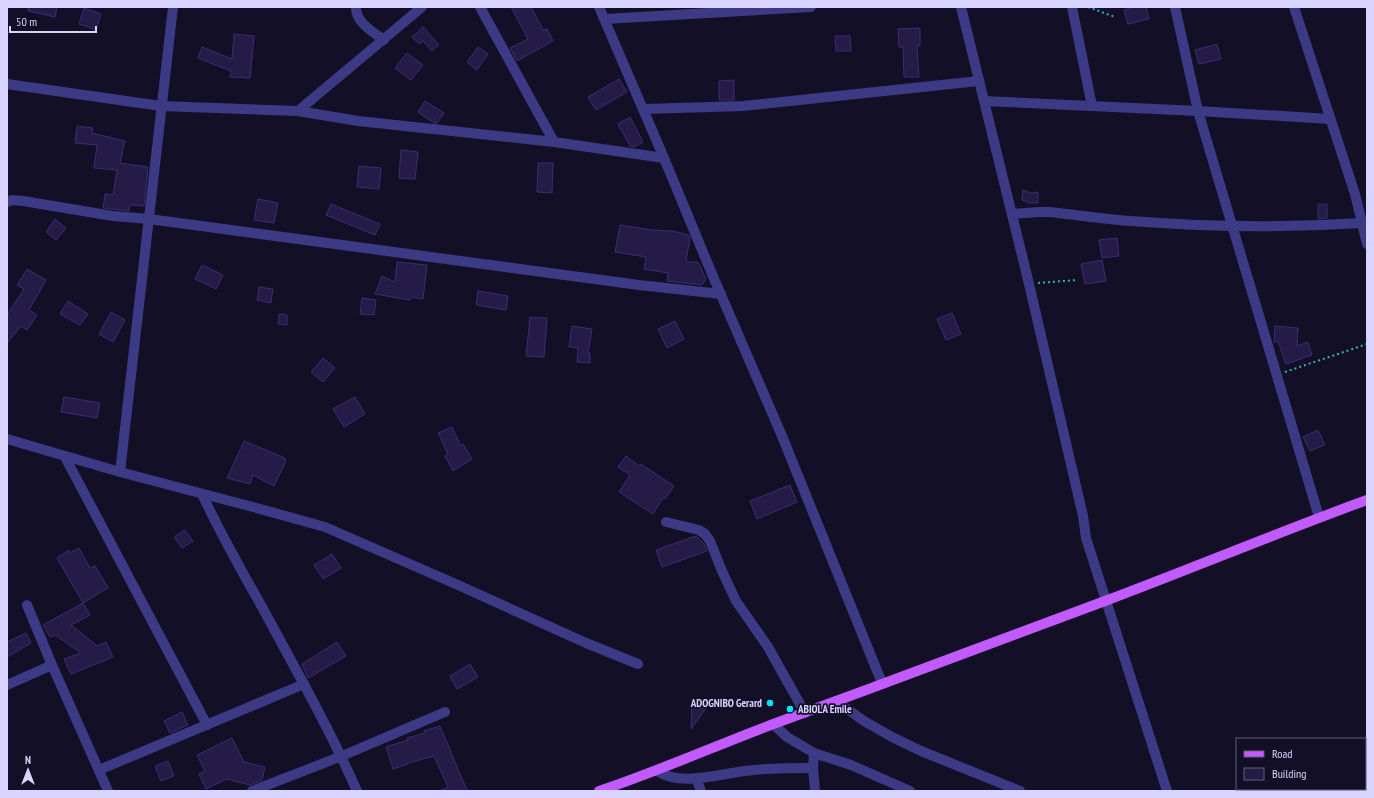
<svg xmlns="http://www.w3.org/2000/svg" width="1374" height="798" font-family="'PT Sans Narrow',sans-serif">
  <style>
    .building { fill: #241b47; stroke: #3b2d73 }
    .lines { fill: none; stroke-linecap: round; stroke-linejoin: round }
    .path { stroke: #2fb8b0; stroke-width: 2; stroke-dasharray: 2 3; stroke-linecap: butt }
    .street { stroke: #3d3a85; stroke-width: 10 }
    .primary { stroke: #c25bff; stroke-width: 10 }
    .poi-dot { fill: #00e5ff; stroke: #130f26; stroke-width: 1.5 }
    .labels { text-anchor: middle; stroke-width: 3.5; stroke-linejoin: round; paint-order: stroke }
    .poi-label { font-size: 11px; font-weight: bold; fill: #d9d4ff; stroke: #130f26; text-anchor: end }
  </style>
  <rect width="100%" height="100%" fill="#130f26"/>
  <g class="building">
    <polygon points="28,7 57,7 55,17 28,11"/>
    <polygon points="511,7 531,7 543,30 547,29 553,41 517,61 510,48 528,39"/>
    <polygon points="1134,7 1146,7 1149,19 1128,24 1124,10"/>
    <polygon points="84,8 101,14 96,30 79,24"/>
    <polygon points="423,27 439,45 432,51 423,41 419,44 412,37"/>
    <polygon points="920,28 920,46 917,46 919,77 904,77 903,47 899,47 898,29"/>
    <polygon points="234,34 254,36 250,78 230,77 231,71 198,58 202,47 232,59"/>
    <polygon points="835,36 850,36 851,51 836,51"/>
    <polygon points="1217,44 1221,59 1199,64 1195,50"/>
    <polygon points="478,47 488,54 477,70 467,62"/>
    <polygon points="407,53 423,65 411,80 395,68"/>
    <polygon points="619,79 627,92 596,110 588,97"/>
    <polygon points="734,80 734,100 719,100 719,81"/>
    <polygon points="425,101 444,113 437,123 434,123 418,112"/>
    <polygon points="630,117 643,142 634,147 630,146 618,124"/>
    <polygon points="77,126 93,128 92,133 125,141 120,163 148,167 144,206 130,205 129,211 103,208 105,194 113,195 117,170 94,168 97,145 75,143"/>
    <polygon points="401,150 418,152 415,179 399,178"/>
    <polygon points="538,163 553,163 552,193 537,192"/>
    <polygon points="359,166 381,168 379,189 357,187"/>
    <polygon points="1023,190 1031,193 1038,192 1038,203 1029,203 1022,200"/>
    <polygon points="258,199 278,203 274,223 254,220"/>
    <polygon points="331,204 380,224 375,235 326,215"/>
    <polygon points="1318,204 1327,204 1327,218 1318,219"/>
    <polygon points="55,219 66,228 56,240 46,232"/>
    <polygon points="620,225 652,230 673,231 689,235 690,237 686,262 698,262 706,279 702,285 667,281 668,273 644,269 646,257 615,252"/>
    <polygon points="1117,238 1119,256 1102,258 1099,240"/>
    <polygon points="1102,260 1106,281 1085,284 1081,264"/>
    <polygon points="397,262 427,265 423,299 411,297 410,300 375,294 382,276 395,282"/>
    <polygon points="202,265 223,275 216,289 195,279"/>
    <polygon points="27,269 46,280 29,310 37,315 27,330 21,326 7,343 7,315 24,289 17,285"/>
    <polygon points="259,287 273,289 271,303 257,300"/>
    <polygon points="478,291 508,296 506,310 476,305"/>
    <polygon points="362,298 376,300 374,315 360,314"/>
    <polygon points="68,301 88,314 80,325 60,314"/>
    <polygon points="111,312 125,320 113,342 99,334"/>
    <polygon points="952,313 961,334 946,340 937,319"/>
    <polygon points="279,314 287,315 287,325 278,324"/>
    <polygon points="530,317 547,318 544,357 526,356"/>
    <polygon points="675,321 684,339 667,348 658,329"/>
    <polygon points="572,326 592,329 588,353 590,353 590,363 577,362 578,348 569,347"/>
    <polygon points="1275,326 1298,328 1297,346 1308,342 1312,355 1286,364 1278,342 1274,342"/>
    <polygon points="323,358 335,368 323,382 311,372"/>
    <polygon points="64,397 100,403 97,418 61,412"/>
    <polygon points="355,397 365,414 344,427 333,409"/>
    <polygon points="452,427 461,446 463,444 472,459 453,471 445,456 448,454 438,433"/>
    <polygon points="1318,430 1325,445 1310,451 1303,437"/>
    <polygon points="244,441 285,458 285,463 274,486 253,475 250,484 227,478"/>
    <polygon points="626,456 639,466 641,464 674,486 665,499 663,498 653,514 619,492 630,475 618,467"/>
    <polygon points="790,485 797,502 757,519 750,501"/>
    <polygon points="185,530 193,541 182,548 174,537"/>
    <polygon points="696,536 704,544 707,551 662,567 656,550"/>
    <polygon points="79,548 90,568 95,566 108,588 83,603 57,558 69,550 70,553"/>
    <polygon points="332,554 341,568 323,579 314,565"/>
    <polygon points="83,603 90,615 71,625 97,646 106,642 113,657 71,674 64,659 81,653 55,635 50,637 43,625"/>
    <polygon points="26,633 31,643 7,657 7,642"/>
    <polygon points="337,642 346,656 308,678 302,664"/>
    <polygon points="470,664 478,677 457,689 450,676"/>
    <polygon points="692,707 706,708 691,729"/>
    <polygon points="182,712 188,725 170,733 164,721"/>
    <polygon points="440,726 463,781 468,791 440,791 448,787 434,756 408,763 408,764 393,769 386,747 408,740 407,738 425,733 424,731"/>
    <polygon points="232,738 244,762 265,767 262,780 250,785 227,779 206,789 199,774 205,771 197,755"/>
    <polygon points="168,761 174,776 161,781 155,766"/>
  </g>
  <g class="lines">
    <g class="path">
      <polyline points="1088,7 1115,17"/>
      <polyline points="1038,283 1077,280"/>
      <polyline points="1285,372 1367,344"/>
    </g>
    <g class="street">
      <path d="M356 7C355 22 373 32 384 40"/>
      <polyline points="480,7 554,142"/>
      <polyline points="599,7 664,158"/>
      <polyline points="961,7 1029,284 1083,516 1086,538 1167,791"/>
      <polyline points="1072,7 1092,106"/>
      <polyline points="1175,7 1198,111 1319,517"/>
      <polyline points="1294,7 1355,194 1367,244"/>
      <polyline points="605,19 811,7"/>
      <polyline points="7,84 161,106 298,111 358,121 554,142 664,158 712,274 782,436 882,683"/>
      <polyline points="984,101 1198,111 1330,119"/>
      <polyline points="643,109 743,106 979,81"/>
      <polyline points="298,111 422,7"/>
      <polyline points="7,202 12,200 23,201 113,216 149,219 639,285 721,294"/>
      <path d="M1012 214 1038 212H1049C1077 215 1104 219 1131 221 1208 227 1285 228 1362 223"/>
      <polyline points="7,439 120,472 173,7"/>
      <polyline points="65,457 207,725"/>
      <polyline points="120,472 253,507 325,527 458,585 586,643 638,664"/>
      <path d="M202 494C220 533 241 570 262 607 295 668 329 728 357 791"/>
      <polyline points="666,522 699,530 705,534 710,541 722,571 736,601 768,647 805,713"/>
      <polyline points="27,605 52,665 108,791"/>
      <polyline points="7,685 52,665"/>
      <polyline points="836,701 864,721 892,737 921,751 1020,791"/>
      <polyline points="773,724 787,737 814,753 851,765 910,791"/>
      <polyline points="814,753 813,768 815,791"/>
      <polyline points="99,770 304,684"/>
      <path d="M657 771C683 788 724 772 754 770 773 768 793 768 813 768"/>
      <polyline points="696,778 701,791"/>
      <polyline points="252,791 342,756 445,712"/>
    </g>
    <path class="primary" d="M599 791C659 771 717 745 776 723 886 683 996 642 1105 601 1193 568 1279 532 1367 500"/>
  </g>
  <g class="poi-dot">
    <circle cx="770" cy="703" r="4"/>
    <circle cx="790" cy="709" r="4"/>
  </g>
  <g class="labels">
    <g class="poi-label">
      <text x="762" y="707">ADOGNIBO Gerard</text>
      <text x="798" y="713" text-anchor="start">ABIOLA Emile</text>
    </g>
  </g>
  <rect width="1374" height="798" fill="none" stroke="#d9d4ff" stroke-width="16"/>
  <rect x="1236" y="738" width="130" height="52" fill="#130f26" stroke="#625e7d"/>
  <rect x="1244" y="751" width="20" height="6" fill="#c25bff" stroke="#625e7d"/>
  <text x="1272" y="758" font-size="12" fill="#d9d4ff">Road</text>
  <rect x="1244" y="768" width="20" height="12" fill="#241b47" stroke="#625e7d"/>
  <text x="1272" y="778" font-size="12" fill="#d9d4ff">Building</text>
  <g transform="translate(28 770)" stroke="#130f26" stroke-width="3" paint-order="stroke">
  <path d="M0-3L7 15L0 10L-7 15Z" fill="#d9d4ff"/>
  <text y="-6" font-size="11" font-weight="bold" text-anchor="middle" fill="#d9d4ff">N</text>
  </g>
  <path d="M10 26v6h86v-6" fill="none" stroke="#d9d4ff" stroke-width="2"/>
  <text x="16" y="26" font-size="12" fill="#d9d4ff" stroke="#130f26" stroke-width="3" paint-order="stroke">50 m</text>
</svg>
